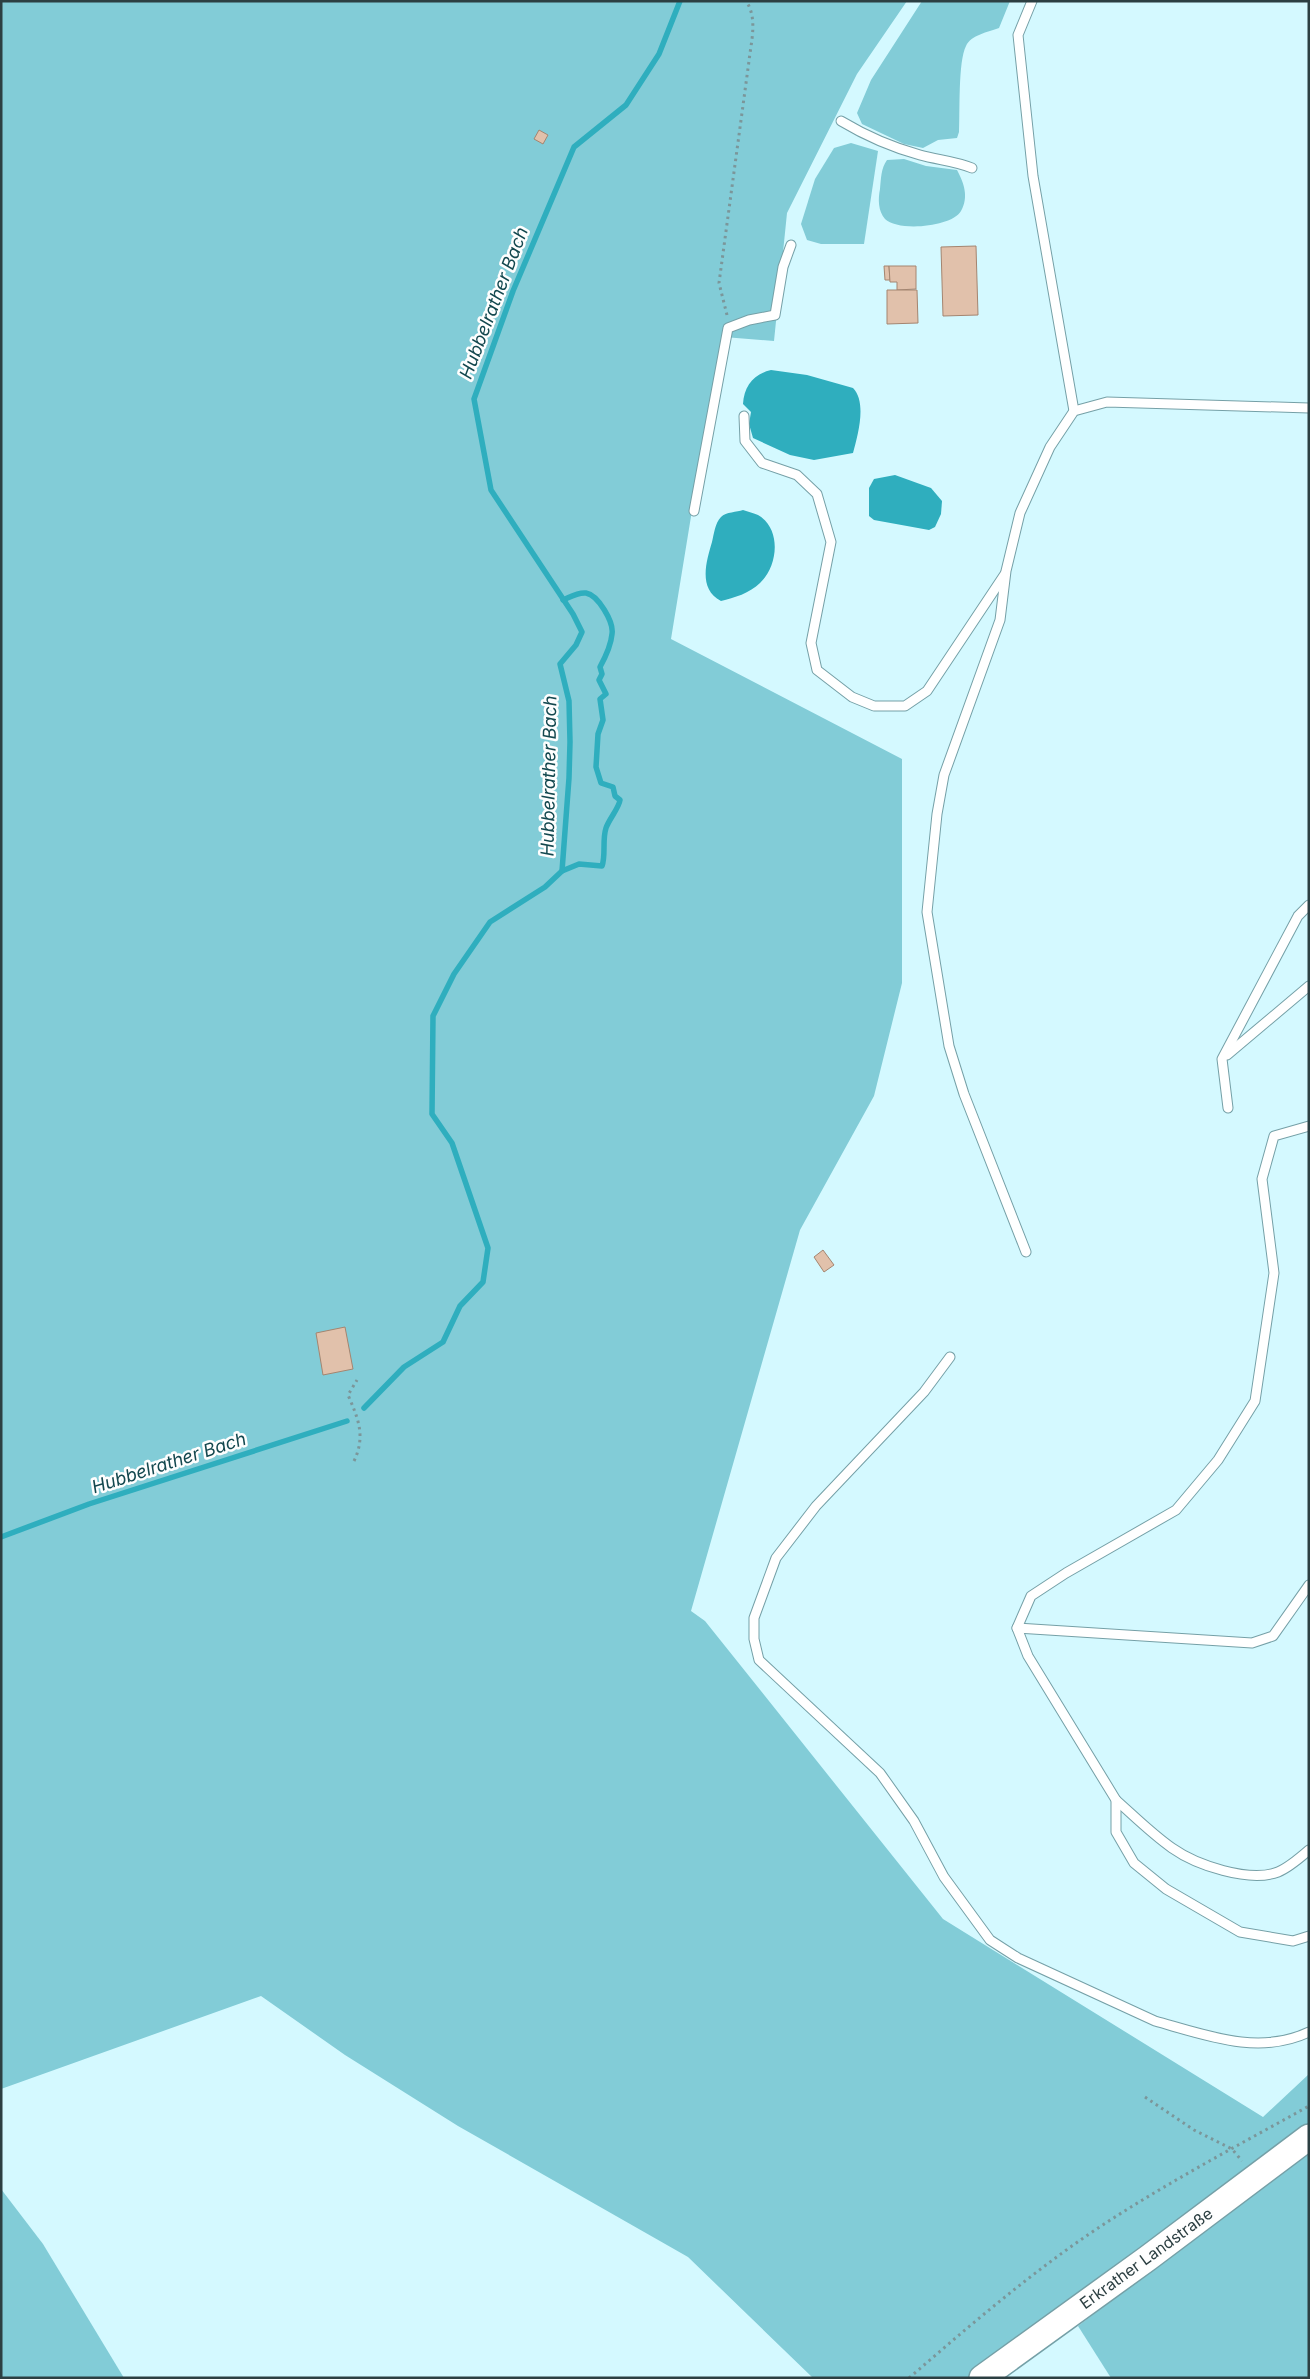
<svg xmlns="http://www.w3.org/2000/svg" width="1310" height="2379" font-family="Inter,sans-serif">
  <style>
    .green { fill: #82ccd7 }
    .water { fill: #2faebe }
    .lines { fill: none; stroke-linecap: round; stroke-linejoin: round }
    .stream { stroke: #2faebe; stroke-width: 5.5 }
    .building { fill: #e1c1ab; stroke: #a48570 }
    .lane-casing { stroke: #75a0a7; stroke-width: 11 }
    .secondary-casing { stroke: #75a0a7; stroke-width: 28 }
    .path { stroke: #7b969a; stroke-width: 3; stroke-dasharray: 2.5 4; stroke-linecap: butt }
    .lane { stroke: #fff; stroke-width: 9 }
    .secondary { stroke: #fff; stroke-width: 25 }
    .labels { text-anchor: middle; stroke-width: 5; stroke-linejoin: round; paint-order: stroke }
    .street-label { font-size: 16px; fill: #2c3f42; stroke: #fefefe }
    .water-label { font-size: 18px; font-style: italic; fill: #13484f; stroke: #fefefe }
  </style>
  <rect width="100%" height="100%" fill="#d4f9ff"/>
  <g class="green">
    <polygon points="1,1 907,1 857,74 787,213 774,341 724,337 711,394 671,639 902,759 902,983 874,1096 800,1230 691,1611 705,1621 943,1919 1263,2117 1309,2074 1309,2124 969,2378 813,2378 688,2257 458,2126 345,2055 261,1996 1,2089"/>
    <path d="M922 1H1010L999 28C988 32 971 35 966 46 958 61 960 113 959 132L957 138 938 140 923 148 904 144 862 124 857 113 871 80Z"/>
    <polygon points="851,143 878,151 864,244 821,244 807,240 801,224 815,179 834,148"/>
    <path d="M904 159 926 166 957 170C964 183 969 197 961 211 952 227 898 232 885 219 878 211 878 199 880 189 881 179 881 168 887 160Z"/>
    <polygon points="1309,2151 1309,2378 1111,2378 1078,2326"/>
    <polygon points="1,2189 43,2244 124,2378 1,2378"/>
  </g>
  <g class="water">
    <path d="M771 370 807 375 853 388C867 402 858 435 853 453L814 460 790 455 753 438 749 424 751 412 743 404C744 386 754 374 771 370Z"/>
    <polygon points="895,475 931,488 942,501 941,514 935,527 929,530 874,520 869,516 869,488 874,479"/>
    <path d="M743 510C748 512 754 513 758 515 782 529 778 566 760 583 750 593 734 598 721 601 698 589 706 562 712 542 714 534 715 523 721 517 726 512 737 512 743 510Z"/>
  </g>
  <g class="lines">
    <g class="stream">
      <path d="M562 871 579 864 602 866C606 855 602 840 606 828 609 819 619 808 620 800L615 796 613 787 601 783 596 767 598 734 603 720 600 699 606 694 599 680 602 674 600 667C606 656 611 646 612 634 614 622 598 595 586 593 578 592 570 597 563 600"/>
      <polyline points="364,1408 404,1367 443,1342 460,1306 483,1282 488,1248 452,1143 432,1114 433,1016 454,974 490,922 545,887 562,871 569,778 570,742 569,701 560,664 576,645 582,632 573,614 491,490 474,399 513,291 574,147 626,105 659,54 680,1"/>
      <polyline points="1,1537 89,1504 347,1421"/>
    </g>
  </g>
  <g class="building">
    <polygon points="539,130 548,135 543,144 534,139"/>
    <polygon points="976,246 978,315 943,316 941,247"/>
    <polygon points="884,266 889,266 890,280 885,280"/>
    <polygon points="889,266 916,266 916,289 897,290 897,282 890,282"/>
    <polygon points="887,290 917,290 918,323 887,324"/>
    <polygon points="823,1250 834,1265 824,1272 814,1257"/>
    <polygon points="345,1327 353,1369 323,1375 316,1333"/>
  </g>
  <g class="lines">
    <g class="lane-casing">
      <g id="lane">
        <polyline points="1032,1 1018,35 1033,176 1074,411"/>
        <path d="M841 121C866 136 891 147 920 155 938 160 955 161 972 168"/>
        <polyline points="744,416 745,441 762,463 797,475 817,494 831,542 811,643 817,670 852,697 874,706 905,706 927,691 1005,574"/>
        <polyline points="694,511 728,328 749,320 775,315 783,267 791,245"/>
        <polyline points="1227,1055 1309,986"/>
        <polyline points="1228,1108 1222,1059 1298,916 1309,905"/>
        <polyline points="1309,1126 1274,1136 1262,1179 1274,1273 1255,1401 1218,1460 1176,1510 1066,1573 1031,1596 1017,1628 1028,1656 1116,1800 1116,1832 1134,1863 1166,1889 1240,1932 1293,1941 1309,1936"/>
        <polyline points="1026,1252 964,1094 949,1046 927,912 937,814 944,775 1000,620 1006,571 1020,513 1050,447 1074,411 1107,402 1309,408"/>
        <path d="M950 1357 924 1392 816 1506 776 1558 754 1618V1639L759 1660 880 1773 914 1821 944 1877 990 1940 1018 1958 1155 2021C1205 2035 1259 2056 1309 2032"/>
        <polyline points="1017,1628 1252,1643 1273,1636 1309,1585"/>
        <path d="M1116 1800C1134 1816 1152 1834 1172 1848 1196 1865 1249 1883 1278 1872 1288 1868 1301 1857 1309 1850"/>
      </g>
    </g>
    <g class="secondary-casing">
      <polyline id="secondary" points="982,2378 1148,2258 1309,2137"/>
    </g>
    <g class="path">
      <path d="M727 315 719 283 749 61C751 42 758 18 746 1"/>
      <path d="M354 1461C366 1436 358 1418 348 1395L357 1380"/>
      <polyline points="1145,2097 1194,2130 1232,2149 1242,2161"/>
      <path d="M909 2378C975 2321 1041 2264 1115 2217 1178 2177 1244 2142 1309 2106"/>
    </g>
    <use href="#lane" class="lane"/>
    <use href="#secondary" class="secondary"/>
  </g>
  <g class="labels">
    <g class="street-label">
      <text transform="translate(1146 2258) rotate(-36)" y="6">Erkrather Landstraße</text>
    </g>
    <g class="water-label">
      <text transform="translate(494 303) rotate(-69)" y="6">Hubbelrather Bach</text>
      <text transform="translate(549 776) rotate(-89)" y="6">Hubbelrather Bach</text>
      <text transform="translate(169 1463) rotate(-18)" y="6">Hubbelrather Bach</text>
    </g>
  </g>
  <rect width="1310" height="2379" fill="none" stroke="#2c3f42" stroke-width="5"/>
</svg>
